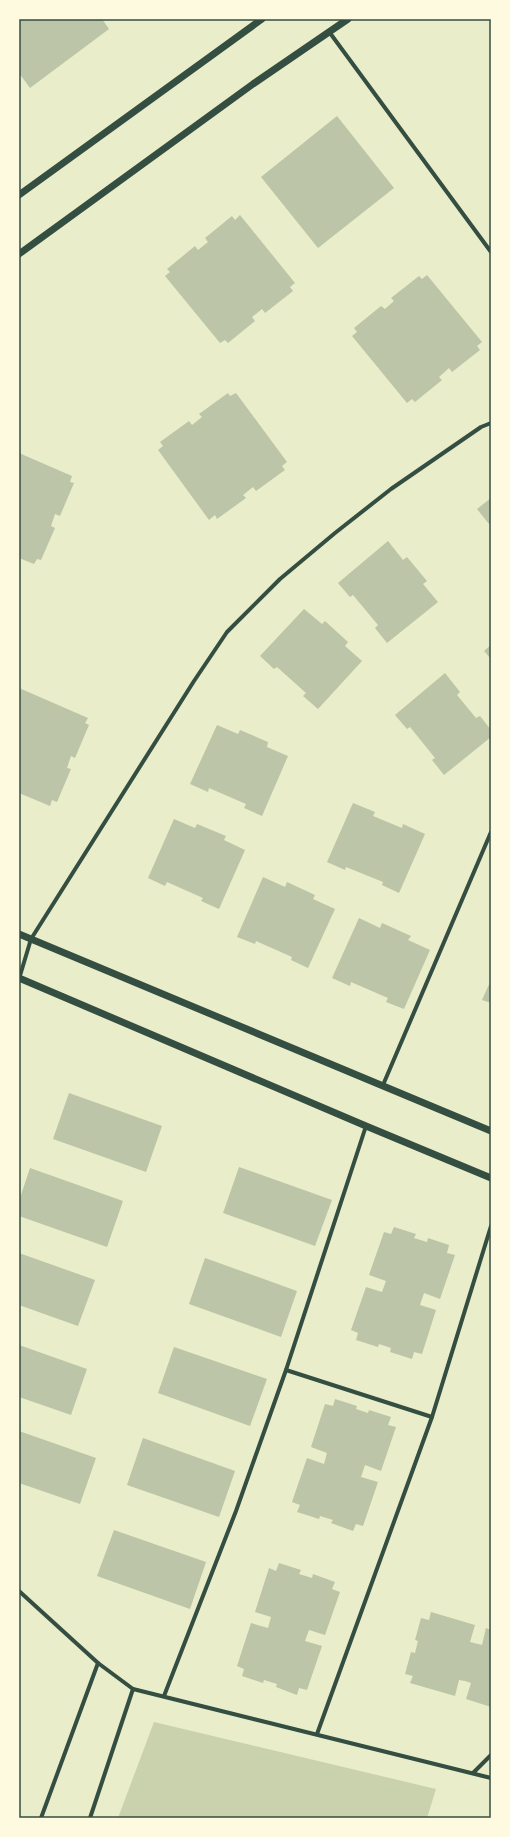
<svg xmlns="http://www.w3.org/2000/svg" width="510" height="1837" font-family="Cabin,sans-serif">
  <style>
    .green { fill: #cad2ad }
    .building { fill: #bcc5a7 }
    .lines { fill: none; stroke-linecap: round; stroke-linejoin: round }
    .minor { stroke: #344e41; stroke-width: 4 }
    .tertiary { stroke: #344e41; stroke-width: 7 }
    .neatline { fill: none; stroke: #344e41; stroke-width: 1.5 }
  </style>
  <rect width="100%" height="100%" fill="#e9edc9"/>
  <polygon class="green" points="154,1722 436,1789 427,1818 118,1818"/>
  <g class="building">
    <polygon points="19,19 102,19 109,29 30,88 19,73"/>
    <polygon points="337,116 394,188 318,248 261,177"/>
    <polygon points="240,215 295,283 290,287 293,291 265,313 262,309 252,317 255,321 228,343 225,340 220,343 165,276 170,272 167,269 195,246 198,250 208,242 205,238 232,216 235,220"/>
    <polygon points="427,275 482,342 477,346 480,350 452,372 449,368 439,377 442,380 415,402 412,399 407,403 352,336 357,332 354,328 381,306 385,309 394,301 391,298 419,276 422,279"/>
    <polygon points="228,393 230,396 236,393 287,462 282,466 285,470 256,491 253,487 243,495 246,498 217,519 215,515 209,520 158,450 163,446 160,442 189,421 192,425 202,417 199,414"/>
    <polygon points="19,453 72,476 70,482 74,483 60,516 55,514 51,526 55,528 41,560 37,559 34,564 19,558"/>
    <polygon points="491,498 491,522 489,524 477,509"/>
    <polygon points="388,541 403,560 407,557 427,581 423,584 438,602 387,643 375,628 378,625 353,595 350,597 338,583"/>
    <polygon points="304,609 322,624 325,621 348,642 345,646 362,661 318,709 303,696 306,693 277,667 274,669 260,656"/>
    <polygon points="491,645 491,659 484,651"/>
    <polygon points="445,673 460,692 457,695 476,718 480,716 491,730 491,737 444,775 432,760 435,758 410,727 407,729 395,715"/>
    <polygon points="19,688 88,718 85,723 89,725 75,758 71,756 67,768 71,769 57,802 52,800 50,806 19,793"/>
    <polygon points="217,725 238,734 240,730 268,742 267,747 288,756 262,816 244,808 246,804 209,788 208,792 190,784"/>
    <polygon points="353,803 375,812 373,816 402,828 403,824 425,834 399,893 382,885 383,882 346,867 345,870 327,862"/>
    <polygon points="174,819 195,828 197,824 226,836 224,840 245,850 219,909 201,901 203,898 167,882 165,886 148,878"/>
    <polygon points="263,877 285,887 287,882 315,895 313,899 335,909 308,968 291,960 292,957 256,941 255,944 237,937"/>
    <polygon points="359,918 380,928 382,923 411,936 408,940 430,950 404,1009 386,1002 388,998 351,982 350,986 332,978"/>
    <polygon points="491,980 491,1003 482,1000"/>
    <polygon points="69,1093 162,1126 146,1172 53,1139"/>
    <polygon points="239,1167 332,1200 315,1246 223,1213"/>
    <polygon points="30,1168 123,1201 107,1247 19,1216 19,1201"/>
    <polygon points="394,1227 416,1234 414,1238 427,1242 428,1238 449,1245 447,1253 455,1255 440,1299 424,1293 420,1305 436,1310 422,1354 414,1352 412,1359 390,1352 391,1348 379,1344 378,1347 356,1340 358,1333 351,1330 366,1287 382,1292 386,1281 369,1275 384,1232 391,1234"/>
    <polygon points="19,1253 95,1280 78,1326 19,1305"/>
    <polygon points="205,1258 297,1291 281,1337 189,1304"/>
    <polygon points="19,1345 87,1369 71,1415 19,1397"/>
    <polygon points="174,1347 267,1379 250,1426 158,1393"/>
    <polygon points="335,1399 357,1406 356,1409 368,1413 369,1410 391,1417 388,1425 396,1427 381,1471 365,1465 361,1477 378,1482 363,1526 356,1524 353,1531 331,1523 333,1520 320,1516 319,1519 297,1512 300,1505 292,1502 307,1458 324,1464 327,1453 311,1447 325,1404 333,1406"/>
    <polygon points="19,1431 96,1458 80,1504 19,1483"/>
    <polygon points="143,1438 235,1471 219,1517 127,1485"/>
    <polygon points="114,1530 206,1562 190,1609 97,1576"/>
    <polygon points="279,1563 301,1570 299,1574 312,1578 313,1574 335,1582 332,1589 340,1592 325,1635 309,1630 305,1641 322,1646 307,1690 299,1688 297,1695 276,1687 277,1684 264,1680 263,1683 242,1676 244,1669 237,1666 251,1623 268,1628 271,1617 255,1612 269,1568 276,1571"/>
    <polygon points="431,1612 475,1625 470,1642 482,1645 486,1628 491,1630 491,1707 466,1699 471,1683 465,1681 459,1680 455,1696 410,1683 413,1676 405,1674 411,1652 415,1653 418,1641 415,1640 421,1618 429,1620"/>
  </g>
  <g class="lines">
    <g class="minor">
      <polyline points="330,33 491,252"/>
      <polyline points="19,979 31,939 194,681 227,632 280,579 335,533 391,489 481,427 491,423"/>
      <polyline points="383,1085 491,832"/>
      <polyline points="286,1370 432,1417"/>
      <polyline points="19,1591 98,1663 133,1689 491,1778"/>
      <polyline points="164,1696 236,1511 286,1370 366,1126"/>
      <polyline points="317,1734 432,1417 491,1226"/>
      <polyline points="473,1773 491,1755"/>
      <polyline points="41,1818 98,1663"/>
      <polyline points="90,1818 133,1689"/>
    </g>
    <g class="tertiary">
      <polyline points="19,195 262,19"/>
      <polyline points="19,254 253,84 348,19"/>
      <polyline points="19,934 491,1131"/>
      <polyline points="19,978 366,1126 491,1178"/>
    </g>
  </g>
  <rect width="510" height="1837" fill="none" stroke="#fefae0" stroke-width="40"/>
  <rect x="20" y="20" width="470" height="1797" class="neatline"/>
</svg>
